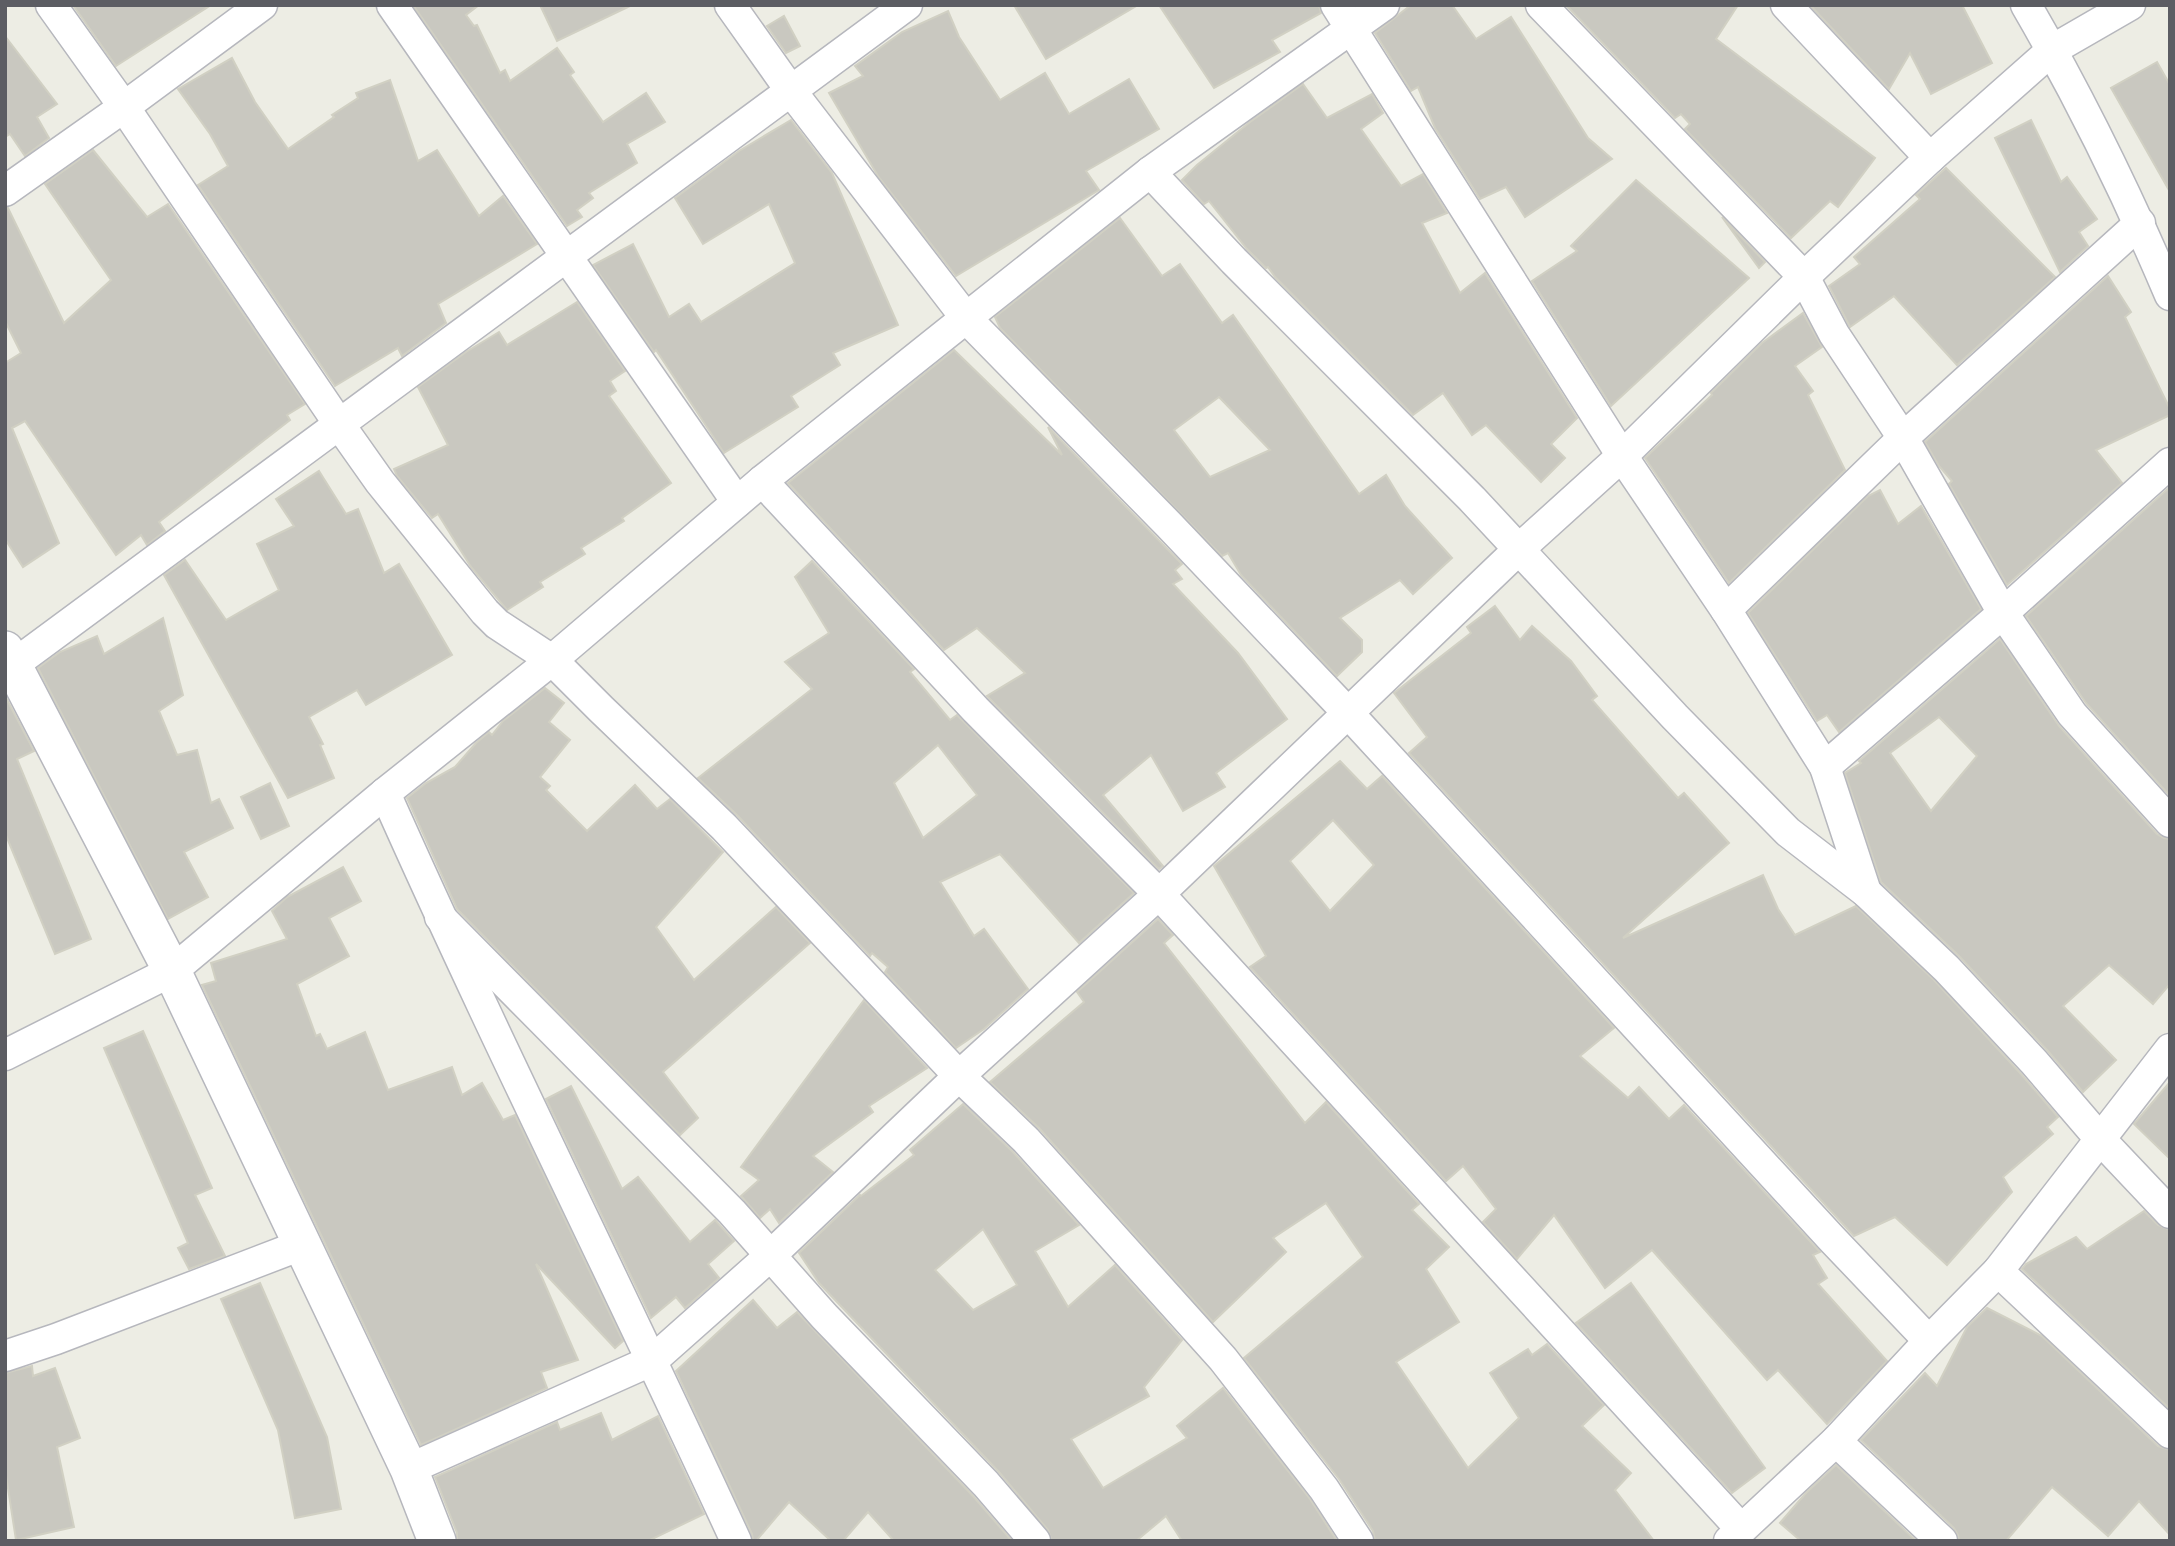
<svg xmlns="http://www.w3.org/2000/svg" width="2175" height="1546" font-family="'Alegreya Sans',sans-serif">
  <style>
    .building { fill: #c9c8c0; stroke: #d1d0c3; stroke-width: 2; fill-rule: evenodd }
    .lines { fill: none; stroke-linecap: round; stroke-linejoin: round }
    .minor-casing { stroke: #b6b7bd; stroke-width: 33 }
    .tertiary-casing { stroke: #b6b7bd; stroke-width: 40 }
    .minor { stroke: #fff; stroke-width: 30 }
    .tertiary { stroke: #fff; stroke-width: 37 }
  </style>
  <rect width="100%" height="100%" fill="#edede4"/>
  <g class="building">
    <polygon points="73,5 211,5 116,66"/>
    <polygon points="413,5 479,5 466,15 474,26 477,25 500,73 505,70 510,81 557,48 574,72 570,75 603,122 646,93 665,122 627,144 637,163 589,193 593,198 577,210 582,217 567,226"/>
    <polygon points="540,5 632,5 557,41"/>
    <polygon points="1014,5 1138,5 1046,59"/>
    <polygon points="1159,5 1319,5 1321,13 1272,40 1280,52 1214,88"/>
    <polygon points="1411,5 1452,5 1476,39 1511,17 1588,138 1612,159 1525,217 1506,187 1480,199 1435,128 1418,87 1411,91 1375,33"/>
    <polygon points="1566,5 1738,5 1716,39 1875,158 1838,207 1830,201 1791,238 1685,129 1690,124 1681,114 1675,118"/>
    <polygon points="1810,5 1962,5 1992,63 1931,94 1910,53 1889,89"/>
    <polygon points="948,11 959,37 1000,100 1045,73 1069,114 1129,79 1159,129 1086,171 1099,190 956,276 878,176 829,93 863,76 855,66 902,32"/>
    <polygon points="784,16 800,46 786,53 767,26"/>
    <polygon points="5,36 57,104 37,117 49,138 25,156 10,134 5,137"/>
    <polygon points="232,58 255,102 288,149 334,117 332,115 358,98 356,93 390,80 418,161 437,150 479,216 503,196 537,244 438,304 446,323 402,356 398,348 335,386 198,185 228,166 210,134 178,89"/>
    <polygon points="2157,62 2170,85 2170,192 2111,88"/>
    <polygon points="1303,84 1327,118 1372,94 1383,113 1361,129 1401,186 1423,174 1447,213 1422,223 1460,293 1485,273 1577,418 1551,444 1565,458 1541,482 1486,425 1472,435 1443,393 1413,415 1275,277 1268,267 1266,268 1247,249 1209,201 1204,204 1182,180 1197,165 1250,122"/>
    <polygon points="791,120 832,173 898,325 833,353 840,365 791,396 798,407 724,453 656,350 654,352 593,265 633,244 669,317 689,304 701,322 795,263 769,204 703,244 675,198 739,151"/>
    <polygon points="2031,120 2061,182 2067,177 2097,219 2079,232 2088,246 2060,272 1995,138"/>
    <polygon points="93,150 147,217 168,204 305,404 287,415 290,420 159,522 165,531 147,545 141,535 116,555 25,421 12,428 59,543 23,567 5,539 5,363 21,353 5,321 5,208 8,208 64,323 111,280 45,184"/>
    <polygon points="1946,168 2055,277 1957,365 1894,296 1850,327 1829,286 1860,264 1854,257 1920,199 1916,195"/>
    <polygon points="1636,180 1749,278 1611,406 1532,281 1577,251 1571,246"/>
    <polygon points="1722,217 1765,262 1759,268"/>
    <path d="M1120 218 1162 276 1180 264 1222 323 1233 315 1359 494 1386 475 1405 506 1452 558 1413 594 1400 580 1340 618 1362 640V652L1337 676 1241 575 1228 553 1222 556 1000 328 995 317ZM1219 397 1270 450 1210 477 1174 430Z"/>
    <polygon points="2108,276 2131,312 2125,317 2170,409 2170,415 2096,450 2122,483 2007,585 1949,484 1952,481 1939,466 1925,442"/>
    <polygon points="577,302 625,371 610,381 616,391 609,396 671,483 622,518 624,521 581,548 585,554 540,582 543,587 507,610 471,567 438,514 432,518 397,476 394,469 448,445 418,387 466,352 499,332 507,345"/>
    <polygon points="1803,313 1822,347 1795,366 1813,391 1808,395 1845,470 1729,583 1645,458 1712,395 1711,393 1762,343"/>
    <polygon points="954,350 1062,455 1048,427 1182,564 1175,570 1182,579 1173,584 1238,653 1287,719 1216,773 1225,787 1183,811 1151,755 1103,795 1163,866 1159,869 987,696 1025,673 977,628 944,650 788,483"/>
    <polygon points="319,471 346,514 358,509 384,573 399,564 452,655 366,705 357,690 309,717 323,744 320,745 334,778 288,798 164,575 185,560 226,620 279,590 257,544 294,526 276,499"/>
    <polygon points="2170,487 2170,796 2086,703 2026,616"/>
    <polygon points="1880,490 1898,524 1921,506 1981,609 1839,732 1827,715 1817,721 1748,613 1868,496"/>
    <path d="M812 561 914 669 910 672 950 720 957 715 1134 893 1079 943 1000 854 940 882 974 936 984 929 1028 989 984 1029 956 1048 885 972 888 967 872 953 870 956 737 815 698 778 812 689 785 662 829 633 795 577ZM938 745 977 795 923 838 894 783Z"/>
    <polygon points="1495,606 1520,640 1532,626 1571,661 1597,696 1592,700 1678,798 1684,793 1729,843 1623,938 1763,875 1778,909 1795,935 1856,906 1934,980 2021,1074 2058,1117 2047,1127 2053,1134 2003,1177 2012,1192 1947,1265 1895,1217 1854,1236 1409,753 1427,737 1394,693 1471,633 1467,627"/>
    <polygon points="163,618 183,695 159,711 177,755 197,750 211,803 219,799 233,828 184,852 208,897 168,919 38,668 60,652 97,636 104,654"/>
    <path d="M2000 639 2059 726 2157 834 2164 838 2170 839V984L2153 1004 2109 965 2063 1006 2116 1060 2083 1092 2047 1050 1959 956 1881 882 1845 773 1861 763 1859 761ZM1939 717 1977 756 1931 811 1890 753Z"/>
    <polygon points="545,688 564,703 549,722 570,740 540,777 550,786 546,790 587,831 635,785 657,809 670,799 723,852 656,927 694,980 776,907 810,943 663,1072 698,1118 680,1135 457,909 407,798 426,783 455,767 476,743 489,732 492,735 503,721"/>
    <polygon points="5,696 34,751 17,759 91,939 55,954 5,833"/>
    <path d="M1340 761 1367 789 1382 776 1614 1028 1580 1056 1628 1098 1639 1087 1669 1119 1684 1105 1820 1252 1813 1255 1827 1278 1818 1284 1887 1361 1831 1420 1827 1424 1778 1370 1767 1380 1652 1250 1605 1288 1554 1215 1517 1259 1483 1222 1496 1209 1463 1166 1446 1181 1250 967 1266 956 1214 866ZM1333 820 1374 865 1330 911 1290 861Z"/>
    <polygon points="270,783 289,826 261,839 241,797"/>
    <polygon points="343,867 361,901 329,918 349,956 297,984 316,1036 320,1034 327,1049 365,1032 388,1090 452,1067 462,1095 482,1083 503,1120 515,1115 623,1341 615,1348 536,1264 578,1360 541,1372 547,1388 421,1445 202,985 216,981 211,963 287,939 272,911 287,897"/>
    <polygon points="1158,919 1173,935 1164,943 1305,1123 1326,1102 1419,1204 1412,1210 1449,1247 1426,1269 1459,1322 1396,1362 1468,1468 1519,1418 1490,1373 1528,1349 1532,1355 1547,1344 1604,1405 1582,1426 1631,1473 1615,1490 1654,1541 1375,1541 1373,1531 1339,1479 1244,1358 1363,1257 1326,1203 1273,1238 1286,1252 1213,1322 1039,1128 990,1082 1084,1002 1077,992"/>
    <polygon points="864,1000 927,1068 869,1106 873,1112 813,1156 833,1172 779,1223 770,1209 760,1218 741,1196 759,1180 741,1167"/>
    <polygon points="143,1031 212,1188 195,1195 225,1256 189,1269 178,1248 188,1243 104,1048"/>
    <polygon points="2170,1082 2170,1159 2134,1124"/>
    <polygon points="571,1086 622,1189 638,1177 690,1242 715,1220 734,1241 708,1264 719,1278 685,1308 676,1297 651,1318 546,1099"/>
    <path d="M963 1104 1013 1152 1079 1225 1035 1251 1068 1307 1115 1265 1182 1340 1144 1387 1149 1396 1071 1439 1103 1488 1187 1438 1177 1426 1223 1388 1310 1499 1337 1541H1182L1166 1516 1136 1541H1052L1048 1530 999 1472 819 1283 799 1253 860 1195 861 1196 914 1155 910 1150ZM983 1229 1017 1285 973 1310 935 1270Z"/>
    <polygon points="2144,1211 2158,1225 2170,1230 2170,1409 2022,1269 2026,1264 2076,1237 2087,1249"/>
    <polygon points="260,1283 327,1437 341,1509 295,1518 278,1430 221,1299"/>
    <polygon points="1631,1283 1765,1468 1732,1493 1576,1323"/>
    <polygon points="753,1300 777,1328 797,1312 973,1496 1012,1541 894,1541 868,1512 843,1541 831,1541 789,1502 756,1541 753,1541 752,1534 676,1371"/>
    <polygon points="1987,1308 2042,1336 2158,1446 2170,1450 2170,1535 2139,1501 2108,1536 2052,1487 2006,1541 1959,1541 1958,1535 1954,1528 1861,1440 1925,1373 1937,1386 1967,1327"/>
    <polygon points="32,1366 33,1376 55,1368 80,1438 57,1447 74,1527 16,1540 5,1469 5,1373"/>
    <polygon points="601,1413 612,1440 658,1416 704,1514 648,1541 457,1541 457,1533 435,1477 557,1422 560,1430"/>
    <polygon points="1836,1465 1916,1541 1801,1541 1780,1523 1806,1493"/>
  </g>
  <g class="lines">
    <g class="minor-casing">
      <g id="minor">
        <polyline points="51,5 124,107 339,424 380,482 485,612 497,624 552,660 601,709 724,827 959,1076 1026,1140 1223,1359 1324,1489 1358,1541"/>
        <polyline points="392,5 737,502"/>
        <polyline points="730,5 791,91 966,318 1169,525 1349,714 1831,1238 1929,1341"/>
        <polyline points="1336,5 1622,456 1726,610 1825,767 1866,892"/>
        <polyline points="1541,5 1804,277 1834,334 1903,438 2003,613 2072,714 2170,822"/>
        <polyline points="1786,5 1930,158"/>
        <path d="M2026 5C2080 98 2128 196 2170 295"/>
        <polyline points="1150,172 1234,261 1472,499 1675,717 1788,832 1866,892 1946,968 2034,1062 2100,1139 2170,1213"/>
        <polyline points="5,191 124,107 262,5"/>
        <polyline points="762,481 976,710 1159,894 1741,1529"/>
        <polyline points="1726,610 1903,438 2140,223"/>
        <polyline points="13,665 907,5"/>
        <polyline points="1825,767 2003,613 2170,463"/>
        <path d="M385 793C497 1045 621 1291 736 1541"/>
        <polyline points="440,917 732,1212 824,1316 986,1484 1035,1541"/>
        <polyline points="5,1055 172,971 385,793 552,660 762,481 966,318 1150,172 1384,5"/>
        <polyline points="1998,1271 2170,1433"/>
        <polyline points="5,1356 56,1339 304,1244"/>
        <polyline points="1836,1441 1942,1541"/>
        <polyline points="409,1469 653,1360 770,1256 959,1076 1159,894 1518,550 1622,456 1804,277 1930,158 2052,50 2130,5"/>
        <polyline points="1729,1541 1836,1441 1929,1341 1998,1271 2170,1049"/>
      </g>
    </g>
    <g class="tertiary-casing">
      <polyline id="tertiary" points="5,650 172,971 409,1469 437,1541"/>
    </g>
    <use href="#minor" class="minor"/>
    <use href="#tertiary" class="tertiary"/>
  </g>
  <rect width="2175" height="1546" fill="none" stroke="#5c5d63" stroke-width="14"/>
</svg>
